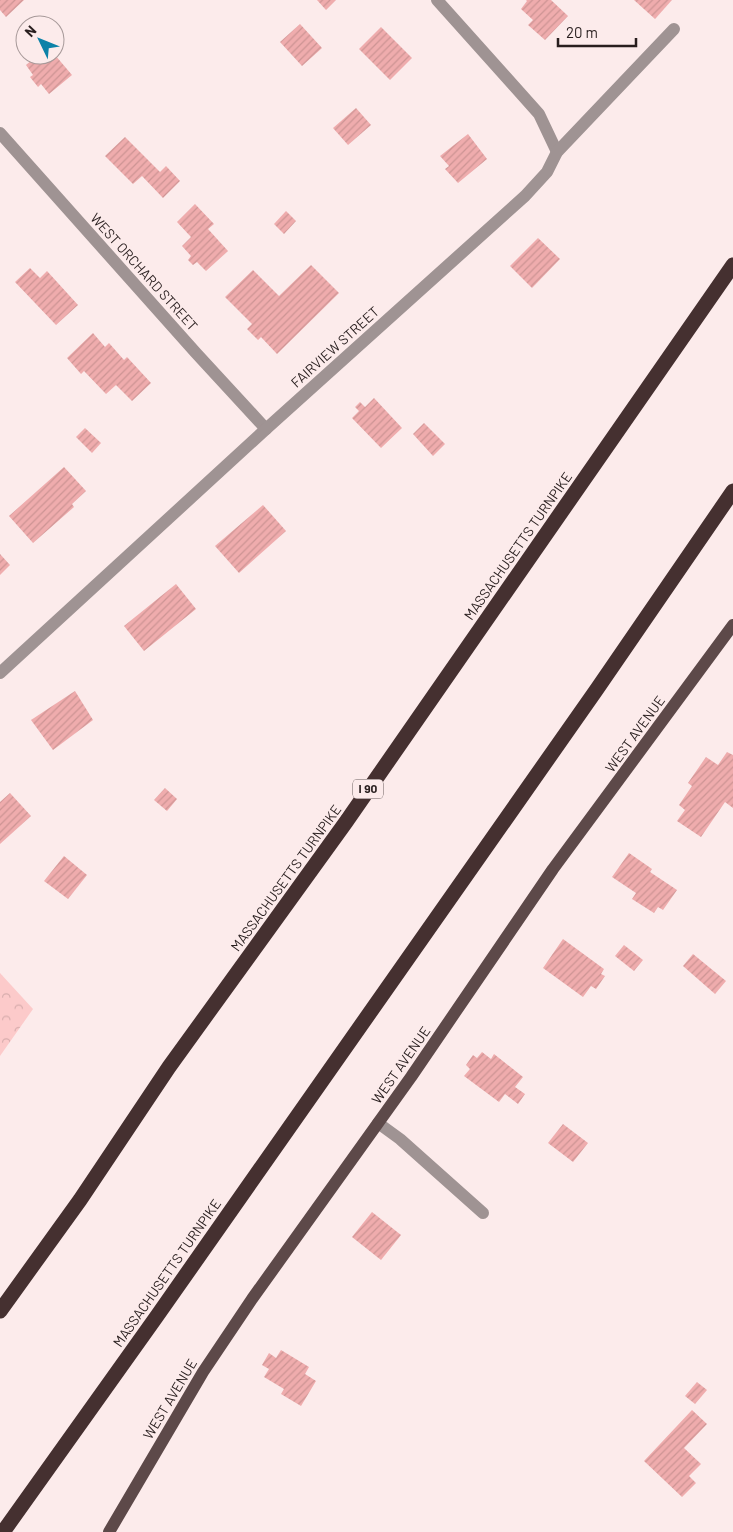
<svg xmlns="http://www.w3.org/2000/svg" width="733" height="1532" font-family="Barlow,sans-serif">
  <style>
    .forest { fill: url(#forest-crowns) }
    .building { fill: url(#building-hatch) }
    .lines { fill: none; stroke-linecap: round; stroke-linejoin: round }
    .minor { stroke: #9f9393; stroke-width: 12 }
    .major { stroke: #5d4949; stroke-width: 12 }
    .highway { stroke: #453030; stroke-width: 15 }
    .labels { text-anchor: middle; stroke-width: 5; stroke-linejoin: round; paint-order: stroke }
    .shield { fill: #fcebeb; stroke: #685c5c; stroke-width: 1 }
    .shield-label { font-size: 12px; font-weight: bold; fill: #281e1e }
    .street-label { font-size: 14px; fill: #281e1e; stroke: #fcebeb }
  </style>
  <defs>
    <pattern id="forest-crowns" width="20" height="18" patternUnits="userSpaceOnUse" patternTransform="scale(1.25)"><rect width="20" height="18" fill="#fccaca"/><path d="M2 6a3 3 0 1 1 6 0M12 15a3 3 0 1 1 6 0" fill="none" stroke="#d8adad"/></pattern>
    <pattern id="building-hatch" width="6" height="6" patternUnits="userSpaceOnUse" patternTransform="scale(1.25)"><rect width="6" height="6" fill="#efacad"/><path d="M-1 1l2-2M0 6l6-6M5 7l2-2" fill="none" stroke="#cd9494"/></pattern>
  </defs>
  <rect width="100%" height="100%" fill="#fcebeb"/>
  <polygon class="forest" points="0,973 33,1009 0,1056"/>
  <g class="building">
    <polygon points="0,0 24,0 6,17 0,10"/>
    <polygon points="317,0 336,0 326,10"/>
    <polygon points="526,0 551,0 568,16 545,40 528,25 533,20 521,9 527,1"/>
    <polygon points="634,0 672,0 655,19"/>
    <polygon points="300,24 322,48 302,66 280,42"/>
    <polygon points="381,27 412,58 390,80 359,49"/>
    <polygon points="38,55 55,55 72,75 49,94 41,84 38,87 30,77 33,75 26,65"/>
    <polygon points="356,108 371,125 348,145 333,128"/>
    <polygon points="468,134 487,159 458,183 445,169 449,166 440,156"/>
    <polygon points="125,137 160,172 166,166 180,181 163,198 142,176 133,184 105,156"/>
    <polygon points="195,204 214,224 208,229 228,251 206,271 197,262 193,265 188,260 191,256 182,246 191,237 177,222"/>
    <polygon points="286,211 296,221 284,234 274,224"/>
    <polygon points="538,238 560,259 532,288 510,266"/>
    <polygon points="311,265 339,293 277,354 261,337 258,340 247,329 252,324 225,297 253,270 279,296"/>
    <polygon points="30,268 40,278 47,271 78,305 56,325 15,282"/>
    <polygon points="93,333 105,347 109,343 124,360 127,357 151,383 132,401 116,385 106,394 84,371 81,374 67,358"/>
    <polygon points="374,398 402,428 381,448 352,418 359,411 355,407 360,402 365,407"/>
    <polygon points="424,423 445,444 433,456 413,434"/>
    <polygon points="85,428 101,443 92,453 76,437"/>
    <polygon points="64,467 86,491 72,504 74,507 33,543 9,516"/>
    <polygon points="263,505 286,531 239,573 215,546"/>
    <polygon points="0,554 10,565 0,575"/>
    <polygon points="176,584 196,609 144,651 124,626"/>
    <polygon points="75,691 93,720 53,750 31,720"/>
    <polygon points="727,752 733,755 733,808 725,802 701,837 677,821 685,810 679,805 692,786 688,783 706,757 718,765"/>
    <polygon points="165,788 177,799 167,811 154,800"/>
    <polygon points="10,793 31,816 0,844 0,802"/>
    <polygon points="629,853 652,869 650,872 677,890 663,910 658,907 654,913 632,899 636,893 612,877"/>
    <polygon points="64,856 87,875 68,899 44,881"/>
    <polygon points="563,939 604,969 601,974 605,976 596,989 591,986 583,997 543,968"/>
    <polygon points="624,945 643,960 634,971 615,956"/>
    <polygon points="693,954 726,981 715,994 683,966"/>
    <polygon points="482,1052 491,1059 494,1054 523,1077 515,1087 525,1094 518,1104 505,1094 499,1102 464,1076 470,1069 466,1065 473,1055 477,1058"/>
    <polygon points="563,1124 588,1143 573,1162 548,1143"/>
    <polygon points="372,1212 401,1235 381,1260 352,1237"/>
    <polygon points="281,1350 309,1367 305,1374 316,1381 301,1406 281,1394 284,1389 264,1377 269,1369 262,1365 269,1353 276,1358"/>
    <polygon points="697,1382 707,1390 695,1404 685,1396"/>
    <polygon points="692,1410 707,1424 684,1448 701,1464 689,1476 696,1483 682,1497 644,1461"/>
  </g>
  <g class="lines">
    <g class="minor">
      <polyline points="437,0 539,114 557,152"/>
      <polyline points="0,133 196,353 266,429"/>
      <polyline points="0,673 266,429 525,196 547,172 557,152 674,29"/>
      <polyline points="378,1123 400,1139 483,1213"/>
    </g>
    <polyline class="major" points="109,1532 203,1372 252,1299 411,1077 553,869 733,625"/>
    <g class="highway">
      <polyline points="0,1311 80,1200 169,1067 346,822 733,265"/>
      <polyline points="3,1532 157,1316 597,689 733,491"/>
    </g>
  </g>
  <g class="labels">
    <rect class="shield" x="353" y="779.5" width="30" height="19" rx="4"/>
    <g class="shield-label">
      <text x="368" y="793">I 90</text>
    </g>
    <g class="street-label">
      <text transform="translate(144 272) rotate(48)" y="5">WEST ORCHARD STREET</text>
      <text transform="translate(335 347) rotate(-42)" y="5">FAIRVIEW STREET</text>
      <text transform="translate(518 546) rotate(-55)" y="5">MASSACHUSETTS TURNPIKE</text>
      <text transform="translate(635 734) rotate(-54)" y="5">WEST AVENUE</text>
      <text transform="translate(286 878) rotate(-54)" y="5">MASSACHUSETTS TURNPIKE</text>
      <text transform="translate(401 1065) rotate(-55)" y="5">WEST AVENUE</text>
      <text transform="translate(167 1273) rotate(-55)" y="5">MASSACHUSETTS TURNPIKE</text>
      <text transform="translate(170 1399) rotate(-59)" y="5">WEST AVENUE</text>
    </g>
  </g>
  <g transform="translate(40 40) rotate(313)"><circle r="24" fill="#fcebeb" stroke="#a79999"/>
  <path d="M0-4L9 19L0 12L-9 19Z" fill="#0c82a8"/>
  <text y="-8" font-size="14" font-weight="bold" text-anchor="middle" fill="#281e1e">N</text>
  </g>
  <path d="M558 38v8h78v-8" fill="none" stroke="#281e1e" stroke-width="2.5"/>
  <text x="566" y="38" font-size="15" fill="#281e1e" stroke="#fcebeb" stroke-width="4" paint-order="stroke">20 m</text>
</svg>
